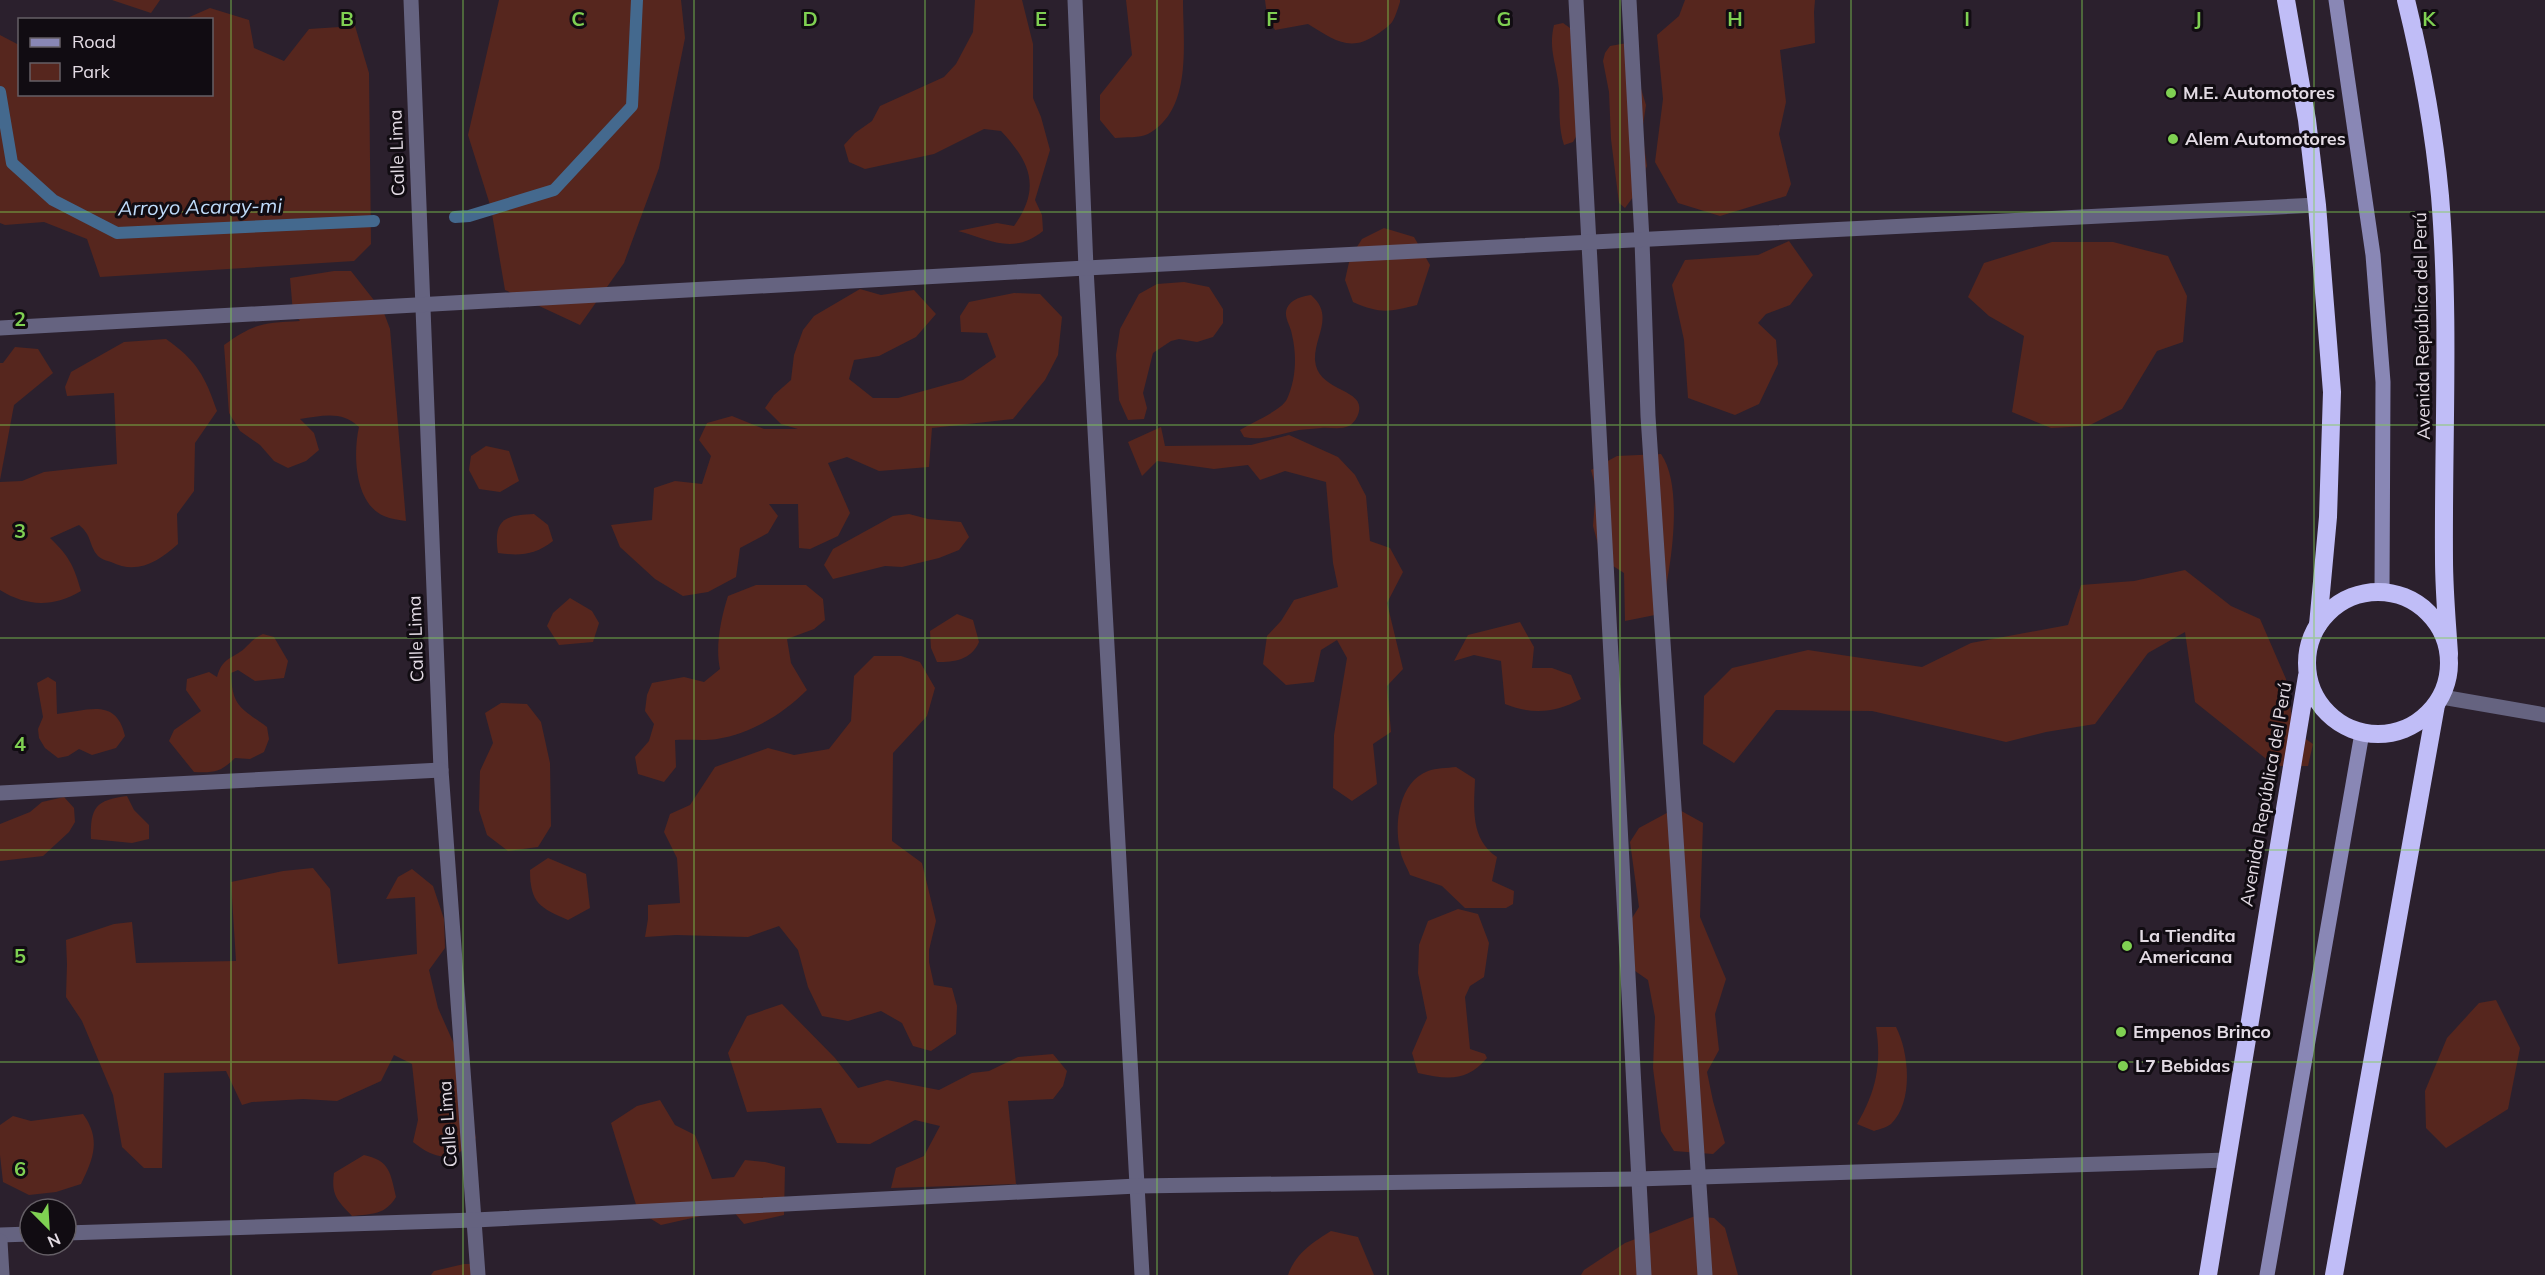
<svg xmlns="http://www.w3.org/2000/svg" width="2545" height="1275" font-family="Mulish,sans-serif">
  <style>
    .green { fill: #56261e }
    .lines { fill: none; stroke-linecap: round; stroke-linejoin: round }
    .stream { stroke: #44698e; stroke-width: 12 }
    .street { stroke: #656380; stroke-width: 15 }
    .secondary { stroke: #8987b5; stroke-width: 15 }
    .highway { stroke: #c0bdf7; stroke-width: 18 }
    .grid { fill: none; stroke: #7fd052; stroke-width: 1.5; stroke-opacity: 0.55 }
    .poi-dot { fill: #7fd052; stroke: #110c12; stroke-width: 2 }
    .labels { text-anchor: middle; stroke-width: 6; stroke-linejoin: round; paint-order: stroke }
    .poi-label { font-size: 18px; font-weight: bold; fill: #e3dbe4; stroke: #110c12; text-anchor: start }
    .street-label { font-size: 18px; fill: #e3dbe4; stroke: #110c12 }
    .water-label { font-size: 20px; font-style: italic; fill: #c0dcfb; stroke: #110c12 }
    .grid-label { font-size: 20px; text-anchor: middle; font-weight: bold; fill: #7fd052; stroke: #110c12; stroke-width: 6; stroke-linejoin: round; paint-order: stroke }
  </style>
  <rect width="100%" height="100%" fill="#2b202d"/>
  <g class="green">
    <polygon points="112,0 160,0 151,13"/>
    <polygon points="499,0 681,0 685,38 659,168 624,263 580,325 505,290 491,208 468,135"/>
    <path d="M975 0H1022L1033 44V98L1041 117 1050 150 1035 200 1042 215 1043 231C1013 255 991 240 958 231L997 223 1014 226C1041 188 1031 163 1001 131L984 129 934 154 865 169 849 162 844 145 855 133 872 121 880 106 944 77 956 64 973 32Z"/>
    <path d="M1126 0H1183C1183 43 1193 110 1148 134 1140 138 1125 137 1115 138L1100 120V95L1132 55Z"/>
    <path d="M1265 0H1400V2C1393 23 1394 23 1376 35 1349 53 1333 39 1308 24L1275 30 1267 15Z"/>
    <polygon points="1685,0 1815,0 1814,12 1815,43 1780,50 1786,102 1779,134 1791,184 1786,196 1720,216 1678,203 1655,162 1663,99 1657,35 1679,16"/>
    <polygon points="210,8 249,20 254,48 284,61 309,29 355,26 369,73 371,244 354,261 100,277 87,239 44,222 5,225 0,223 0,35 19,45 20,94 212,94 212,20 185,19"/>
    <path d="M1563 23 1570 28 1574 36 1578 133 1573 142 1564 145C1558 126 1560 108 1559 89 1557 64 1548 50 1554 25Z"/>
    <polygon points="1627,43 1646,105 1642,132 1647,166 1636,193 1625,208 1619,203 1611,139 1609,92 1603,61 1605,53 1610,46"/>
    <path d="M1384 228 1414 237 1430 265 1417 305C1389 312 1380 314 1353 302L1345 280 1350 258 1362 239Z"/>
    <polygon points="1789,241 1813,275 1790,305 1766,314 1758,323 1776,340 1778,364 1759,404 1735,415 1688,398 1684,340 1672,285 1685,260 1758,255"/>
    <polygon points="2052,242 2113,242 2168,256 2187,296 2183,342 2157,351 2122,409 2088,426 2051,428 2012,412 2024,336 1989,316 1968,297 1984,263"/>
    <path d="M334 271H351L384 313 390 329 406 521C399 520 391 519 384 516 354 503 353 453 359 427 342 410 322 416 300 419L314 433 319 450 306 461 288 468 274 461 260 445 240 431 229 413 224 345C254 323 264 323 300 321L293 313 290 278Z"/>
    <polygon points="1184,282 1209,287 1223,309 1223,323 1213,337 1197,342 1179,339 1171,341 1153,353 1143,393 1147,408 1144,419 1128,420 1119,400 1116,355 1120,329 1139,294 1157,284"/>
    <polygon points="860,289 881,295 914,290 936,314 916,337 879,356 854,360 849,379 873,398 898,398 963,380 996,357 987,333 961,332 960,316 969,302 1014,293 1040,294 1062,317 1058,355 1045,380 1013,419 932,428 929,467 879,471 847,457 828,463 850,513 838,536 810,549 799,548 798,504 769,504 778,516 768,533 740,548 736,577 708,592 683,596 655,579 620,547 611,525 652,520 654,488 675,481 702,484 711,456 699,440 707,423 732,416 764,429 798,429 781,424 765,408 774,395 791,380 794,355 803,330 814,316"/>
    <path d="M1311 295C1335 316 1314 336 1315 360 1317 392 1364 388 1359 411 1358 417 1354 423 1349 426 1340 430 1330 427 1321 428 1314 429 1306 429 1299 430 1280 434 1263 441 1244 437L1240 430C1252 422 1281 411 1287 399 1296 380 1297 355 1292 335 1291 326 1283 317 1287 308 1291 299 1303 296 1311 295Z"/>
    <path d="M166 339C197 361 205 376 217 411L195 443 194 491 177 514 178 544C158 562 137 575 111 562 107 561 101 559 98 556 89 546 92 535 79 525L50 538C69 556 74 566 81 591 54 607 27 607 0 590V482L22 481 44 472 117 464 114 393 67 396 65 387 71 372 124 342Z"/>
    <polygon points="15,347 38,349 53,373 14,405 0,480 0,363 3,363"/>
    <polygon points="1161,427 1165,446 1251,445 1289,435 1338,457 1355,475 1366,496 1370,541 1390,548 1403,572 1387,603 1403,669 1387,686 1391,732 1373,744 1377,784 1352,801 1333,788 1334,735 1347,658 1337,640 1321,650 1314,682 1286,685 1263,664 1267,636 1281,621 1294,600 1338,587 1333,563 1326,482 1285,471 1260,480 1248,465 1214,469 1157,461 1142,476 1128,442"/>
    <polygon points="486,446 509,451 519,481 500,492 479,489 469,470 471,456"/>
    <path d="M1661 454C1685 488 1670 575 1660 614L1625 621 1624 573 1602 559 1593 526 1596 489 1591 470 1617 456Z"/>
    <path d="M534 514 548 525 553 541C535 555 520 556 498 553 493 520 504 515 534 514Z"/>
    <polygon points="909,514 928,519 961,522 969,537 959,550 939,558 902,567 885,566 833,579 824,565 833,549 893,516"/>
    <polygon points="2185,570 2231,606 2260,619 2286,679 2294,731 2313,744 2308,766 2275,766 2195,702 2185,632 2148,653 2095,724 2046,732 2006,742 1872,711 1776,710 1734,763 1703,744 1704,696 1732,668 1808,650 1922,667 1971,643 2068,625 2081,585 2134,581"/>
    <path d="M756 585H806L823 599 825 620 814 629 787 639 791 663 807 690C783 714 752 733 717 739 704 741 689 739 675 740L676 767 664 782 638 774 635 757 649 741 654 724 645 711 647 695 652 683 684 677 704 682 720 669C715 646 721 618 728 596Z"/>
    <polygon points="570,598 592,611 599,623 593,642 559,645 547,626 553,613"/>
    <path d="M957 614 973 620 979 642C971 660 955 662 937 662L931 648 930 631Z"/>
    <path d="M1520 622 1534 647 1532 668H1552L1571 675 1581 699C1555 713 1533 715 1505 704L1501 661 1474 655 1454 661 1468 635Z"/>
    <path d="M263 634 274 637 288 661 284 678 255 681 238 670 231 673C232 707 241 708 267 727L269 739 264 752 250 759 235 758C221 772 214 773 194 772L169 741 174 730 201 711 186 690 187 679 209 672 217 677C223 655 235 659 247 646 253 640 254 638 263 634Z"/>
    <polygon points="874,656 901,656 920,662 935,688 927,716 893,753 892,841 922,863 936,921 929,950 929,962 934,985 952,988 957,1006 956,1034 931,1051 913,1046 902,1023 881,1011 848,1021 822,1016 808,987 798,950 779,926 748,937 676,935 645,937 648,919 648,905 680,903 677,858 664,832 670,814 690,805 715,767 768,748 794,755 829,749 851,721 854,676"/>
    <path d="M48 677 56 682 57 714C88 711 116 697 125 736L116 748 92 755 79 749 68 756 58 758 45 748 39 738 38 729 43 717 37 683Z"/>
    <polygon points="501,703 527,704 541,722 550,763 551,826 538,847 508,851 487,835 479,810 480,771 493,743 485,713"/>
    <path d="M1456 767 1475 779C1474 808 1470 839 1497 857L1492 881 1514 891 1513 904 1506 908H1465L1442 886 1410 875C1407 867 1401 858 1400 849 1394 823 1399 782 1428 771 1436 768 1447 768 1456 767Z"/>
    <path d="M127 796 134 810 149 825V839L132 843 91 839C90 807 96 800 127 796Z"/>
    <polygon points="64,797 74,808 75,822 69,832 43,856 0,861 0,824 30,812 42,802"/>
    <polygon points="1676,808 1703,823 1700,917 1726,979 1715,1014 1719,1050 1707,1072 1713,1101 1725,1143 1713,1154 1674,1151 1661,1131 1653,1068 1655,1017 1648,980 1628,966 1619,939 1639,907 1630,842 1639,828"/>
    <path d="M548 858 586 874 590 908 568 920C540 908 530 903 530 870Z"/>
    <path d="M313 868 330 889 338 964 417 954 415 897 386 899 398 877 412 869 433 886 444 919 445 948 429 970 438 1008 454 1044 476 1138C454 1163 437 1161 413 1142L418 1120 412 1064 394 1055 381 1081 337 1101 303 1099 252 1102 242 1105 226 1071 164 1073 162 1168H144L122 1147 113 1095 82 1021 66 997 67 964 66 940 114 924 132 922 136 963 236 961 231 882 283 871Z"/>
    <path d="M1458 909 1478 914 1489 943 1484 977 1470 986 1465 997 1470 1049 1485 1054 1487 1058C1466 1083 1446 1079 1418 1073L1412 1053 1427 1018 1418 973 1419 945 1428 921Z"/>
    <polygon points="2496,1000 2520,1048 2508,1109 2446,1148 2426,1128 2425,1091 2447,1038 2479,1003"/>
    <polygon points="782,1004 835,1058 858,1088 887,1080 939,1090 972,1073 989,1071 1018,1057 1053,1054 1067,1071 1063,1086 1053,1099 1008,1101 1016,1184 891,1188 896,1168 924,1156 940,1126 915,1120 870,1144 837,1143 821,1108 747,1112 728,1053 747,1016"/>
    <path d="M1876 1027H1896C1909 1052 1914 1102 1891 1124 1886 1128 1879 1129 1874 1131L1857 1124C1876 1092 1882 1064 1876 1027Z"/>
    <polygon points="660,1100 675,1125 695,1135 712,1179 734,1177 745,1160 765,1162 785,1167 784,1215 744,1224 724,1200 703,1202 701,1216 661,1225 638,1211 611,1123 637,1106"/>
    <path d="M83 1114C101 1139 94 1158 81 1184L56 1192 29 1195 3 1182 0 1155V1125L13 1116 31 1121Z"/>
    <path d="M364 1155C390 1161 390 1172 396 1197 385 1215 372 1214 352 1216 337 1200 331 1195 334 1173Z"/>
    <polygon points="1695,1216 1714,1218 1725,1228 1738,1275 1581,1275 1584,1270 1625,1243"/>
    <path d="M1331 1231 1358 1237 1374 1275H1288C1295 1254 1313 1242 1331 1231Z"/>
    <polygon points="464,1264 474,1264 485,1275 431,1275 434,1271"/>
  </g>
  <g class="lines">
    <g class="stream">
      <polyline points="0,92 12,163 53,200 117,233 374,221"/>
      <polyline points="455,217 469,216 554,190 632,106 637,0"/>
    </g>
    <g class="street">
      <polyline points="411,0 441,770 478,1275"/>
      <polyline points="1075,0 1086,268 1142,1275"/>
      <polyline points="1576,0 1644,1275"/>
      <polyline points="1629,0 1642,240 1648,416 1705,1275"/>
      <polyline points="0,328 1086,268 2317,205"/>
      <polyline points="2442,697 2545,715"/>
      <polyline points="0,793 441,770"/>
      <polyline points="66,1233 475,1220 1137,1186 1637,1179 2227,1160"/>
      <polyline points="0,1235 30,1234"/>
      <polyline points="0,1241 2,1275"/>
    </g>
    <g class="secondary">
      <polyline points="2336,0 2373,255 2383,382 2382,592"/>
      <polyline points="2267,1275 2362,733"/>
    </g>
    <g class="highway">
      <polyline points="2286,0 2307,120 2317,205 2332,392 2328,517 2318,625"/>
      <path d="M2406 0C2422 65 2434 130 2440 196 2450 317 2443 438 2444 559 2444 591 2447 622 2449 654"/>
      <circle cx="2378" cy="663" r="71"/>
      <polyline points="2208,1275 2307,676"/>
      <polyline points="2334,1275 2436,705"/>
    </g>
  </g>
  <path class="grid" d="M231 0V1275M463 0V1275M694 0V1275M925 0V1275M1157 0V1275M1388 0V1275M1620 0V1275M1851 0V1275M2082 0V1275M2314 0V1275M0 212H2545M0 425H2545M0 638H2545M0 850H2545M0 1062H2545"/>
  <g class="poi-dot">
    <circle cx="2171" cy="93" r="6"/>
    <circle cx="2173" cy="139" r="6"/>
    <circle cx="2127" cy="946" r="6"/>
    <circle cx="2121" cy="1032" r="6"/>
    <circle cx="2123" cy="1066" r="6"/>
  </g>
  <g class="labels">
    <g class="poi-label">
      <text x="2183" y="99">M.E. Automotores</text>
      <text x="2185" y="145">Alem Automotores</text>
      <text x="2139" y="942">La Tiendita<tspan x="2139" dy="21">Americana</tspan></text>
      <text x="2133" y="1038">Empenos Brinco</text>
      <text x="2135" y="1072">L7 Bebidas</text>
    </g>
    <g class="street-label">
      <text transform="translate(397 153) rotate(-92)" y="6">Calle Lima</text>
      <text transform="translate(2422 326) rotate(-91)" y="6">Avenida República del Perú</text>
      <text transform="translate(416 639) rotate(-92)" y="6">Calle Lima</text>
      <text transform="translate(2266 794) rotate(-80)" y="6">Avenida República del Perú</text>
      <text transform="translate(448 1124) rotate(-94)" y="6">Calle Lima</text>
    </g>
    <g class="water-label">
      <text transform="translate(200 207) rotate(-1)" y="7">Arroyo Acaray-mi</text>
    </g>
  </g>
  <g class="grid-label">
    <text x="347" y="26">B</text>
    <text x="578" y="26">C</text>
    <text x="810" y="26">D</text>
    <text x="1041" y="26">E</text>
    <text x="1272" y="26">F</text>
    <text x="1504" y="26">G</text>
    <text x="1735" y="26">H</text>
    <text x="1967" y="26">I</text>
    <text x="2198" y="26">J</text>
    <text x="2429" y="26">K</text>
    <text x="20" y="326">2</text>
    <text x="20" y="538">3</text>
    <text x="20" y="751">4</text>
    <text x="20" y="963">5</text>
    <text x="20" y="1176">6</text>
  </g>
  <rect x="18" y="18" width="195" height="78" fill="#110c12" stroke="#655f66" stroke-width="1.5"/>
  <rect x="30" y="38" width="30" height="9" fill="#8987b5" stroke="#655f66" stroke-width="1.5"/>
  <text x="72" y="48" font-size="18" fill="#e3dbe4">Road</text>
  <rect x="30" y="63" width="30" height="18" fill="#56261e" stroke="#655f66" stroke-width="1.5"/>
  <text x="72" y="78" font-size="18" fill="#e3dbe4">Park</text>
  <g transform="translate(48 1227) rotate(156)"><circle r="28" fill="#110c12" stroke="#655f66" stroke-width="1.5"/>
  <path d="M0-4.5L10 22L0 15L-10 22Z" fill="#7fd052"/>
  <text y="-9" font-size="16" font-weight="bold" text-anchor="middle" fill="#e3dbe4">N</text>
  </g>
</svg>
